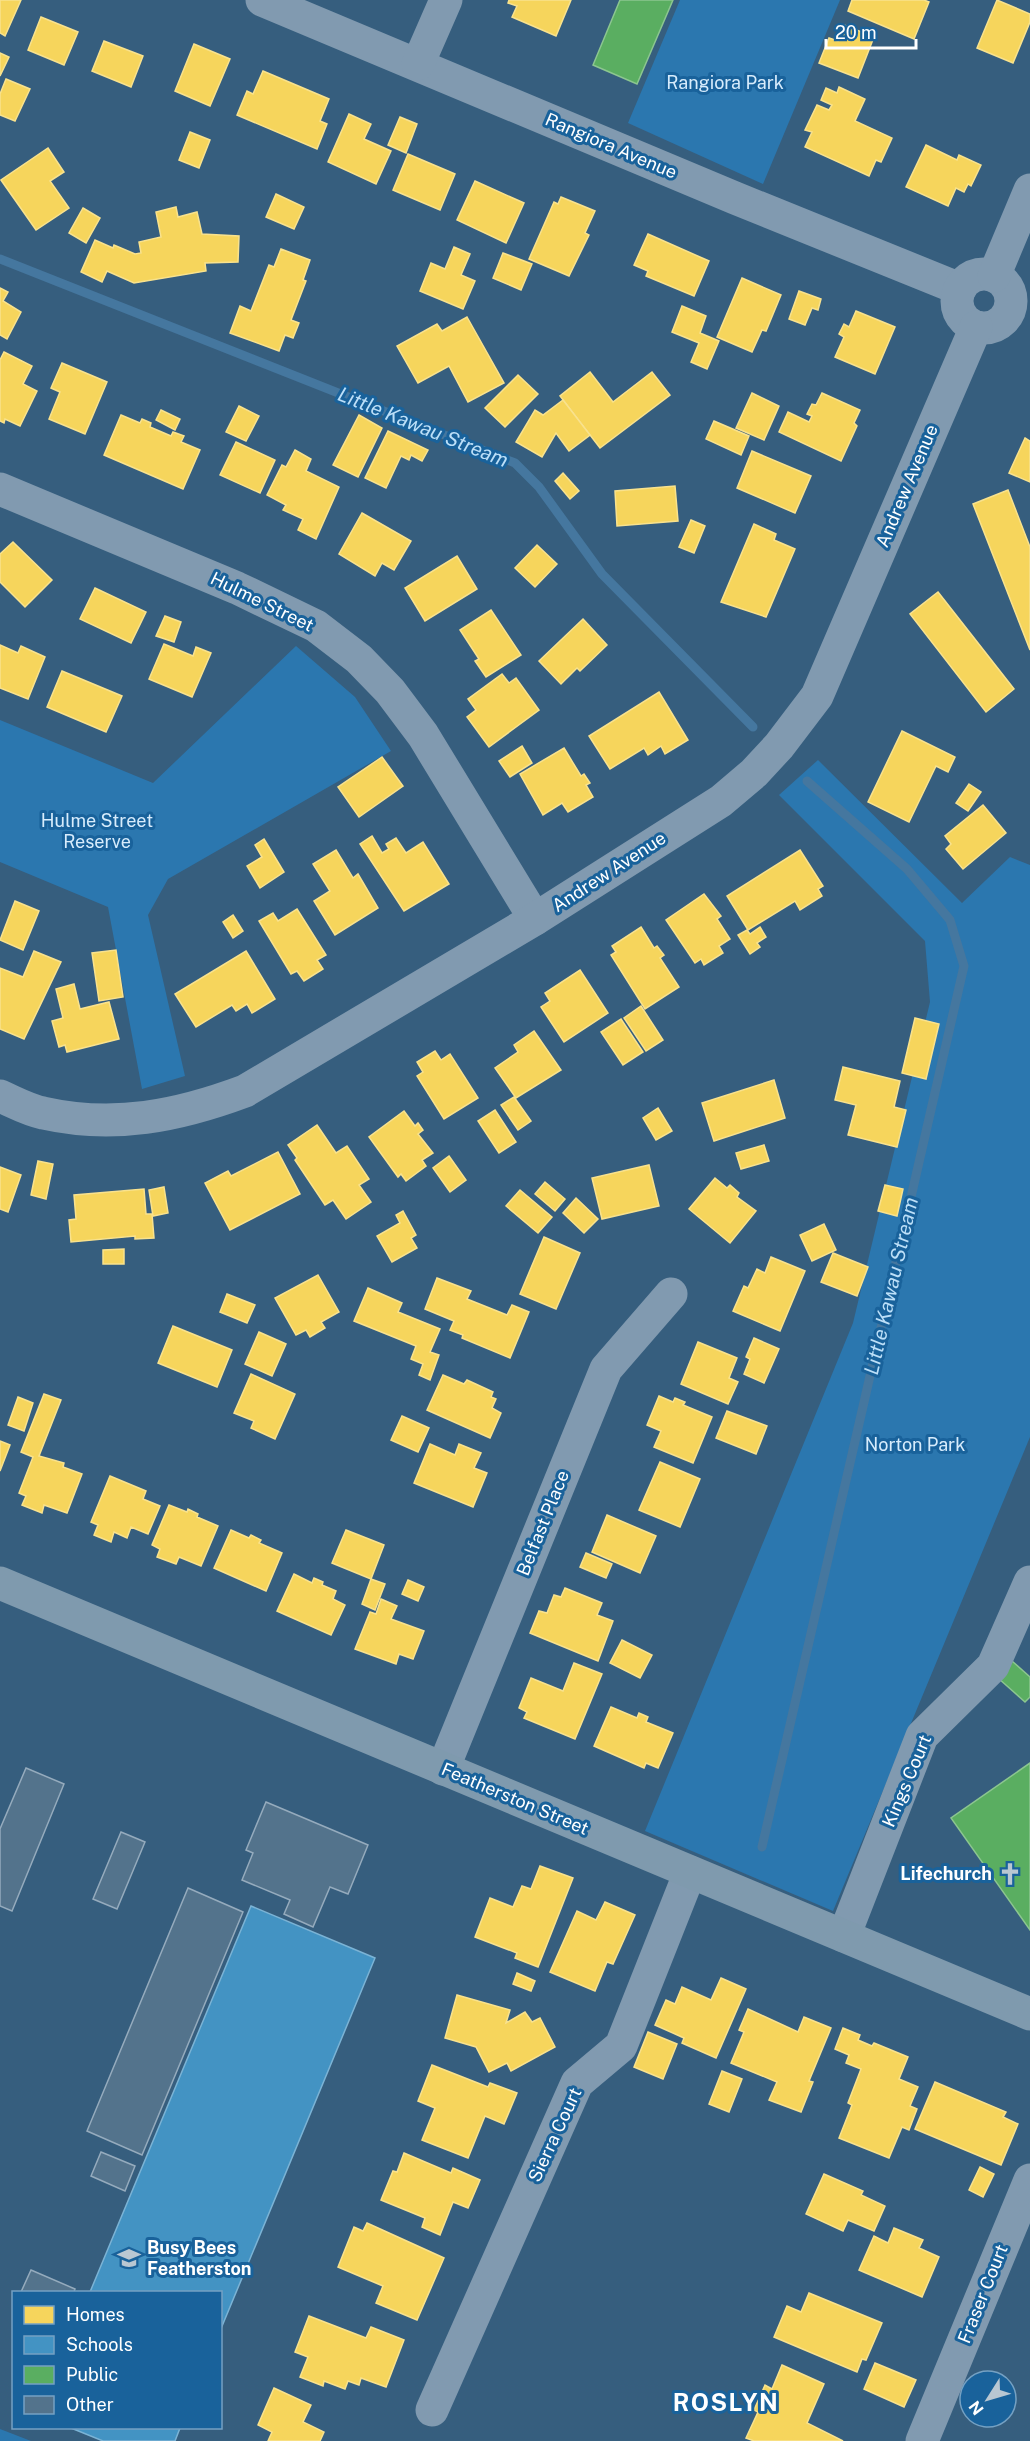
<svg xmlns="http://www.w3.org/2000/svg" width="1030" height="2441" font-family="'Public Sans',sans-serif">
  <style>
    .green { fill: #2b77af }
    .homes { fill: #f6d55c; stroke: #f9e28d; stroke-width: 1.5 }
    .schools { fill: #4393c3; stroke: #7bb3d5; stroke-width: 1.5 }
    .public { fill: #5aae61; stroke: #8cc690; stroke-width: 1.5 }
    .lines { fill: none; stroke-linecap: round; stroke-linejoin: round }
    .stream { stroke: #45779f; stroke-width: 9 }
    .building { fill: #53738c; stroke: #95abbd; stroke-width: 1.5 }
    .minor { stroke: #819ab0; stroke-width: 33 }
    .major { stroke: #7f9aae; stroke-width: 33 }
    .labels { text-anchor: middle; stroke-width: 6; stroke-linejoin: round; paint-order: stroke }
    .park-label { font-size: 18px; fill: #d7ecfc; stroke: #19629b }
    .street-label { font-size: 18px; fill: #fff; stroke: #19629b }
    .poi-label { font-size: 18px; font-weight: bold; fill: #fff; stroke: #19629b; text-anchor: end }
    .water-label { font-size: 20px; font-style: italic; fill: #bcdff8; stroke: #19629b }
    .district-label { font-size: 24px; font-weight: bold; letter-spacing: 1.5px; fill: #fff; stroke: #19629b }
  </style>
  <rect width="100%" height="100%" fill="#365e7e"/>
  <g class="green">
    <polygon points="680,0 840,0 763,184 628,123"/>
    <polygon points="296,646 355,697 391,751 168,879 148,915 185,1076 142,1089 108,907 0,862 0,720 153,783"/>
    <polygon points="818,760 962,903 1010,857 1030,865 1030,1437 833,1911 645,1831 853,1323 930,1002 925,941 779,795"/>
    <polygon points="0,2429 31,2441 0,2441"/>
  </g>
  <g class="homes">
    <polygon points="0,0 21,0 5,36 0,33"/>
    <polygon points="509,0 571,0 556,36 512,17 517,6 508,3"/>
    <polygon points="852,0 924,0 929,2 914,39 848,11"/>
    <polygon points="997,0 1030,14 1030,22 1013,63 977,48"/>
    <polygon points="41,17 78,32 64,65 28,50"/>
    <polygon points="844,25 874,37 858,78 819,63 829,38 838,41"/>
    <polygon points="104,41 143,56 131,87 92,71"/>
    <polygon points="194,44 230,59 210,106 175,91"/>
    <polygon points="0,53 9,57 0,76"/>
    <polygon points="263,71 329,99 320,121 327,124 317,149 237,115 247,91 253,94"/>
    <polygon points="6,79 30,89 15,121 0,115 0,94"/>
    <polygon points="839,87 865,99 855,121 892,138 881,162 876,160 869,176 805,147 812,132 805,130 817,105 829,110 832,105 821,100 826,88 837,93"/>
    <polygon points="349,114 371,124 364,139 391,151 376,184 328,162"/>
    <polygon points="400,117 417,124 406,153 388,145"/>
    <polygon points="190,132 210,140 199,168 179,160"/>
    <polygon points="926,145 957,160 959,155 981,165 971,186 968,184 964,192 956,188 948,206 906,187"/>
    <polygon points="48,148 64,172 50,181 69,208 36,230 1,180"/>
    <polygon points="408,154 455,174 440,210 393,190"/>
    <polygon points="475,181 524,203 506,243 457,220"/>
    <polygon points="276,194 304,207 294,229 266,217"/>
    <polygon points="561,197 595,211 585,233 589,235 569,276 529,259 554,202 558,204"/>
    <polygon points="176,207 178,217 197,212 202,234 239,236 238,262 205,263 206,271 134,283 107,271 102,282 81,272 95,240 113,248 114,245 135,254 141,253 139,242 161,237 156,212"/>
    <polygon points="83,208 100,218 86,243 69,233"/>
    <polygon points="648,234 709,261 694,296 646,276 648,271 634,265"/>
    <polygon points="454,247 470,254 461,275 475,281 463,309 420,291 431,263 445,269"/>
    <polygon points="281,249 310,260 303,280 306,281 291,320 299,323 293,338 285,335 279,351 230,333 240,306 251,311 269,265 274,267"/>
    <polygon points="503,253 532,264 521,290 493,278"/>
    <polygon points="742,278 781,295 766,331 762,330 752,352 717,337"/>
    <polygon points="0,288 8,292 3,301 21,312 7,339 0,335"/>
    <polygon points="799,291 821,299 818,310 812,308 805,325 789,319"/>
    <polygon points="682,306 706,316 700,333 719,341 707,369 691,362 699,343 672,332"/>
    <polygon points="856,311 895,327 875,374 835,357 844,337 839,334 844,324 849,327"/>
    <polygon points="467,317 504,383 468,402 449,366 418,383 397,346 437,324 442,331"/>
    <polygon points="4,352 32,366 23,384 37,391 20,426 5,419 4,423 0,421 0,360"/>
    <polygon points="62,363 107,382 85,434 49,419 60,392 51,388"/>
    <polygon points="590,372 613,402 652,372 670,395 600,448 560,396"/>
    <polygon points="518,375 538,394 505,427 485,408"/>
    <polygon points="752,393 779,406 764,440 736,428"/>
    <polygon points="822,393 860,410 854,423 857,426 841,461 779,432 788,412 809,422 812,416 807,414 812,404 816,405"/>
    <polygon points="563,400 590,435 569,451 556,433 542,457 516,442 535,410 543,415"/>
    <polygon points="239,406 259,416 246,441 226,432"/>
    <polygon points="161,410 180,419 175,430 156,420"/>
    <polygon points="121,415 140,423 142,419 151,423 150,427 171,436 173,432 184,436 181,442 200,450 183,489 104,455"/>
    <polygon points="359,415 382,428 358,477 333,465"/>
    <polygon points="714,421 749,436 741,455 706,439"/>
    <polygon points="388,431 428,450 422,461 411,455 409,460 401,456 386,488 365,478"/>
    <polygon points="1025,438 1030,441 1030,482 1009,473"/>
    <polygon points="236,442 275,460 260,493 220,475"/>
    <polygon points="295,450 311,459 306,471 339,487 316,539 298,530 303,519 283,510 286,505 267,495 282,465 286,467"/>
    <polygon points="752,451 811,476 795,513 737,488"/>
    <polygon points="563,473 579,491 570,499 555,481"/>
    <polygon points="675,486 678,521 617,526 615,491"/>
    <polygon points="1008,490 1030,547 1030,650 973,504"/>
    <polygon points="362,513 411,541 394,570 382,563 375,576 339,554"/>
    <polygon points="691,520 705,526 694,553 679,547"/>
    <polygon points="754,524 776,534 774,540 795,549 766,617 721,602"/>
    <polygon points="13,542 52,580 25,607 0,582 0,554"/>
    <polygon points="537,545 557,564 535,587 515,568"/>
    <polygon points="457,556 477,589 425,621 405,588"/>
    <polygon points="95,588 146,612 131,643 80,619"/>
    <polygon points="938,592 1014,689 986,712 910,614"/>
    <polygon points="491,610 521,655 486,677 475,661 479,659 460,630"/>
    <polygon points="165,616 181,622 174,642 156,636"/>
    <polygon points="583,619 607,645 580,671 577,668 561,684 539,661"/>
    <polygon points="164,644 193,656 196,647 211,653 192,697 149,679"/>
    <polygon points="0,645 18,653 21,646 45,657 28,699 0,688"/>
    <polygon points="62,671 122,696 106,732 47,707"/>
    <polygon points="502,674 509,683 516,678 539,710 489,747 467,717 476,710 468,699"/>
    <polygon points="659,692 688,740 665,754 661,746 648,755 644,748 610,769 589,736"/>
    <polygon points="902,731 955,757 948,772 936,766 909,822 868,802"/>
    <polygon points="522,746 532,763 510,777 499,761"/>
    <polygon points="564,748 581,776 584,774 590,783 586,785 593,797 568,812 562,803 543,815 520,774"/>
    <polygon points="382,757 403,786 359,817 338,787"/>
    <polygon points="969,784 981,792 968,811 956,803"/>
    <polygon points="983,805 1006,833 963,869 946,849 951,844 945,836"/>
    <polygon points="372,836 382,853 389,849 386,844 396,838 406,853 423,842 449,884 404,911 360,844"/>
    <polygon points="264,839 284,872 260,888 247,866 262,857 255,845"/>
    <polygon points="336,850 353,878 358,874 378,908 335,935 314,901 330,891 313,864"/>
    <polygon points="800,850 823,886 818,889 822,896 800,910 795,901 748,930 727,896"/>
    <polygon points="704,894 721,916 717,919 730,939 719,946 723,953 704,965 701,959 695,963 666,920"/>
    <polygon points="15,901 39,911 23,950 0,940"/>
    <polygon points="297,909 326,955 317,960 323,969 304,981 297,971 291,974 259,921 273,913 278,921"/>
    <polygon points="233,915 243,931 233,938 223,922"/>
    <polygon points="641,927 654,948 657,946 664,955 660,958 679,987 645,1009 611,955 616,952 612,946"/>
    <polygon points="760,927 766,937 757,943 760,947 750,954 738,935 747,930 750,934"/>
    <polygon points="116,950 123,997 99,1001 92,953"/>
    <polygon points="34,951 61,962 24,1039 0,1029 0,968 23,977"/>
    <polygon points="246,951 275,999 252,1013 247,1004 236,1011 232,1005 196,1027 175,994"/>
    <polygon points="580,970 608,1013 564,1042 541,1007 550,1001 545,993"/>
    <polygon points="74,984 80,1009 109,1002 119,1039 67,1052 65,1045 59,1047 52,1021 63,1018 56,989"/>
    <polygon points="641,1006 663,1040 646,1051 624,1018"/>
    <polygon points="915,1018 939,1024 926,1079 902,1073"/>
    <polygon points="621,1019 643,1052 623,1065 601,1032"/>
    <polygon points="534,1031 561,1070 516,1098 495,1068 518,1052 514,1045"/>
    <polygon points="435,1051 441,1060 450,1054 478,1098 444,1119 417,1076 423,1072 417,1062"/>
    <polygon points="843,1067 900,1081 894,1107 906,1110 897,1147 848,1135 856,1105 835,1100"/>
    <polygon points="774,1080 785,1118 714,1141 702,1103"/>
    <polygon points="514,1097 531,1121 518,1130 501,1105"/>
    <polygon points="658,1108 672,1131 656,1140 643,1118"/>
    <polygon points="495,1110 516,1142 499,1153 478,1121"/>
    <polygon points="404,1111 415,1126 418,1123 423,1130 418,1134 433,1153 422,1160 426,1166 406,1181 401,1174 398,1177 369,1137"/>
    <polygon points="317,1125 336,1153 347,1146 369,1179 359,1185 371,1202 346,1219 333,1200 325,1205 295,1160 297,1158 288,1145"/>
    <polygon points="764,1145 769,1161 741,1169 736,1153"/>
    <polygon points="278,1152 300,1194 230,1230 205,1183 228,1171 231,1176"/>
    <polygon points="449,1156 466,1180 450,1192 433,1168"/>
    <polygon points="38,1161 53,1164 46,1199 31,1195"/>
    <polygon points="649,1165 659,1206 602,1219 592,1178"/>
    <polygon points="0,1167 21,1175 8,1212 0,1209"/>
    <polygon points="715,1178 727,1188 730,1185 739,1193 737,1197 756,1211 730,1243 689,1209"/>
    <polygon points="545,1182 565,1199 555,1211 535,1194"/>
    <polygon points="885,1185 903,1189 897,1216 878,1211"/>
    <polygon points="164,1187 168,1213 153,1216 149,1190"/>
    <polygon points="144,1189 146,1214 152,1214 154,1238 135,1239 135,1236 71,1242 69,1220 76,1219 74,1195"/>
    <polygon points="520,1190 552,1217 538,1233 506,1206"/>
    <polygon points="576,1198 598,1219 584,1233 563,1213"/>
    <polygon points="403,1211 416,1235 411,1238 417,1248 392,1262 377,1236 400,1223 396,1215"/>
    <polygon points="824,1224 836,1250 812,1261 800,1235"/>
    <polygon points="544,1237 580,1253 556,1309 520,1294"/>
    <polygon points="124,1249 124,1264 103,1264 103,1250"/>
    <polygon points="833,1253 868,1267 857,1296 821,1282"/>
    <polygon points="771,1257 805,1271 780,1331 733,1311 744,1286 748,1288 757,1269 765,1273"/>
    <polygon points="318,1275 339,1312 321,1322 325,1328 310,1337 306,1330 296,1335 275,1298"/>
    <polygon points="437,1278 471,1291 467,1299 507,1315 512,1305 529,1312 510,1358 462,1338 463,1335 450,1330 454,1321 425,1309"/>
    <polygon points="368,1288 402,1303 398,1312 440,1329 430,1352 439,1355 430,1380 419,1375 423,1364 411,1359 416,1346 354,1321"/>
    <polygon points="227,1294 255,1305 247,1323 220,1312"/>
    <polygon points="173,1326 232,1350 217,1387 158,1363"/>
    <polygon points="259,1332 286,1344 272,1376 245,1364"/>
    <polygon points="754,1338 779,1349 764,1383 744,1374 750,1359 746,1357"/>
    <polygon points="698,1342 737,1358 729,1378 738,1382 728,1404 681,1384"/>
    <polygon points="251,1374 295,1394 275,1439 251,1428 254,1421 234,1413"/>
    <polygon points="443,1375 464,1384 467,1380 493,1392 491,1397 496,1399 492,1408 501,1413 490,1438 427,1410"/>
    <polygon points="44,1394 61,1400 39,1456 64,1463 63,1467 82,1474 67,1513 44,1505 42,1513 22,1505 26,1496 19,1493 33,1457 21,1452"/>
    <polygon points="659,1396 673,1402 675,1398 685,1402 683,1405 712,1417 693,1463 654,1447 661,1431 647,1425"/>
    <polygon points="18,1397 33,1403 24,1431 8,1425"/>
    <polygon points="727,1411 767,1426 756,1454 716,1438"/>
    <polygon points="402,1416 429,1428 418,1452 391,1440"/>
    <polygon points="0,1441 10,1445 0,1471"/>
    <polygon points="430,1444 455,1455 459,1444 481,1453 474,1468 487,1473 473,1507 414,1483"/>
    <polygon points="660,1462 700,1479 680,1527 639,1510"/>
    <polygon points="110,1476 146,1491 143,1499 160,1506 148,1534 131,1527 127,1538 114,1532 111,1542 94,1535 98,1525 91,1522"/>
    <polygon points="169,1505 187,1512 188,1509 198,1514 197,1517 218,1526 201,1566 179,1557 176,1564 157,1557 160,1549 152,1545"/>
    <polygon points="607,1515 656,1536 640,1573 592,1552"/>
    <polygon points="231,1530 249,1538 251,1535 261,1540 259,1543 282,1553 266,1591 214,1568"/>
    <polygon points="346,1530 384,1545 371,1579 332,1563"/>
    <polygon points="586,1553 612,1564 606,1578 580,1567"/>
    <polygon points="294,1574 312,1583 314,1578 323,1582 322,1585 336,1591 333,1599 345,1605 331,1635 277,1611"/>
    <polygon points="371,1579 385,1584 375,1610 362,1604"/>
    <polygon points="408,1580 424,1587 418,1601 402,1594"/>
    <polygon points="565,1588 602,1603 597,1615 613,1621 598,1661 530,1633 539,1611 547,1613 554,1595 561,1597"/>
    <polygon points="381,1599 397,1606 391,1619 424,1631 413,1659 399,1654 396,1664 355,1649 370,1612 376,1614"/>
    <polygon points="622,1640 652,1655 640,1678 610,1663"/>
    <polygon points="574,1663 602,1674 575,1739 524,1718 527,1712 519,1708 531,1678 563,1691"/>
    <polygon points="611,1707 637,1718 639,1713 648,1717 646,1722 673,1733 658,1768 646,1763 644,1768 594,1746"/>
    <polygon points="540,1866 573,1878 538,1967 515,1958 517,1953 475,1937 490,1898 513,1907 522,1886 531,1889"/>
    <polygon points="605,1902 635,1915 613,1964 607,1962 595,1991 550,1972 577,1911 596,1920"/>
    <polygon points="517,1973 535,1981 531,1991 513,1984"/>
    <polygon points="721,1978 746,1989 716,2058 682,2043 684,2038 655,2025 666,2000 675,2004 682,1987 711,2000"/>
    <polygon points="457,1995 510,2010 506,2023 525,2012 532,2022 540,2018 555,2047 511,2071 507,2063 489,2072 476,2047 445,2038"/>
    <polygon points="748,2009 798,2032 804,2017 831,2028 809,2081 813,2082 801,2112 769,2100 777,2082 731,2063 744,2032 739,2030"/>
    <polygon points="843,2028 860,2035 858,2040 872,2046 874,2043 908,2057 899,2079 918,2087 910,2106 917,2109 909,2130 902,2127 889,2158 839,2138 852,2105 848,2103 861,2069 846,2063 849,2055 835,2049"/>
    <polygon points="648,2032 677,2044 663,2079 634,2067"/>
    <polygon points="432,2065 488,2087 490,2083 517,2093 504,2124 485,2116 468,2158 422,2140 435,2108 418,2101"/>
    <polygon points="722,2071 742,2079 729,2112 709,2104"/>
    <polygon points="935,2082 1006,2112 1003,2117 1018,2124 1001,2165 915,2129"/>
    <polygon points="404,2153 451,2173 453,2168 480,2180 468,2208 453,2202 440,2235 422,2227 425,2218 381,2200 393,2171 397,2172"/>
    <polygon points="980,2167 994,2174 983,2197 969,2190"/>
    <polygon points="824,2174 863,2191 861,2195 885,2206 874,2231 848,2220 843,2231 806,2214"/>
    <polygon points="367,2223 444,2258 417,2320 376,2303 383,2286 338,2267 354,2227 363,2231"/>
    <polygon points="894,2228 923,2240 919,2248 939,2257 922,2297 859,2270 874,2236 888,2243"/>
    <polygon points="809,2293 882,2323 866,2360 862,2359 857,2372 774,2337 787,2306 801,2312"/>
    <polygon points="309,2316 366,2338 371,2327 404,2340 386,2387 361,2378 359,2385 348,2381 345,2389 324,2381 323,2386 300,2377 308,2357 295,2352"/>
    <polygon points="875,2363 916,2380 904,2407 864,2389"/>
    <polygon points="782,2365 824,2384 807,2423 843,2441 754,2441 746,2438 758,2412 754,2410 765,2385 772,2389"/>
    <polygon points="274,2388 311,2405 303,2422 324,2432 320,2441 268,2441 272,2432 258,2425"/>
  </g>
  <g class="schools">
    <polygon points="251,1906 375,1958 220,2331 220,2292 90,2292"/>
    <polygon points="71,2428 180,2428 175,2441 103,2441"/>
  </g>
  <g class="public">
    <polygon points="620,0 673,0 637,84 593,65"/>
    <polygon points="1012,1661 1030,1677 1030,1697 1025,1702 998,1678"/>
    <polygon points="1030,1763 1030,1930 951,1818"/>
  </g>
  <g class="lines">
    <g class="stream">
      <polyline points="0,259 515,463 539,487 602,574 753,727"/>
      <polyline points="762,1847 964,966 950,920 907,869 807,781"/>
    </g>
  </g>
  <g class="building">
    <polygon points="26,1768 64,1784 12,1911 0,1906 0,1829"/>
    <polygon points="266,1802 368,1845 348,1894 330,1887 313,1927 284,1914 290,1900 242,1880 253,1853 246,1850"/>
    <polygon points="121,1832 145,1842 117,1909 93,1899"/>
    <polygon points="188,1888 243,1912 142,2155 87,2131"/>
    <polygon points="101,2152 135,2166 125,2191 91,2176"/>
    <polygon points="31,2270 75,2289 74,2292 21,2292"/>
  </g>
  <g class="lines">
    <g class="minor">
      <polyline points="262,0 735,198 960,289"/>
      <polyline points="418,64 446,0"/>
      <circle cx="984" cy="301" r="27"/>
      <polyline points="994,276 1030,190"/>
      <polyline points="0,489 237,588 316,626 359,659 390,691 423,735 535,919"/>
      <path d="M0 1096C14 1102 28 1110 43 1113 114 1129 178 1116 245 1091L535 919 721 801 754 773 779 746 817 696 976 327"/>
      <polyline points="443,1769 606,1369 671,1294"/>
      <polyline points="844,1936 922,1736 993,1666 1030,1582"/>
      <polyline points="432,2410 577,2083 621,2046 690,1872"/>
      <polyline points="922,2441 1030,2180"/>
    </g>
    <polyline class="major" points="0,1583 1030,2014"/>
  </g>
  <defs>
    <g id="church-bare" transform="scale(1.8)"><path d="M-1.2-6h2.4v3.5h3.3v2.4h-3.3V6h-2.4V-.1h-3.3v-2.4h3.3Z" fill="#b9c7d2" stroke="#19629b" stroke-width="2.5" paint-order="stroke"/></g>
    <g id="school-bare" transform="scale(1.8)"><path d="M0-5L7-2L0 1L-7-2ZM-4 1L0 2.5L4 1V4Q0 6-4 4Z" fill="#b9c7d2" stroke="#19629b" stroke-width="2.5" paint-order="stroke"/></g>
  </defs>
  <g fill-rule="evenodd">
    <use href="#church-bare" x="1010" y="1874"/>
    <use href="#school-bare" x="129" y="2258"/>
  </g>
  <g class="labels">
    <g class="park-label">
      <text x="725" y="89">Rangiora Park</text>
      <text x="97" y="827">Hulme Street<tspan x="97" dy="21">Reserve</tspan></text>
      <text x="915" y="1451">Norton Park</text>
    </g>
    <g class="street-label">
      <text transform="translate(611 146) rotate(23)" y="6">Rangiora Avenue</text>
      <text transform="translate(907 486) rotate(-67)" y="6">Andrew Avenue</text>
      <text transform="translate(262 602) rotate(26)" y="6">Hulme Street</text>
      <text transform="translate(609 872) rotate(-33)" y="6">Andrew Avenue</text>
      <text transform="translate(543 1523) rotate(-68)" y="6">Belfast Place</text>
      <text transform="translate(907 1781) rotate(-67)" y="6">Kings Court</text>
      <text transform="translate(515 1799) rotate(23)" y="6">Featherston Street</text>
      <text transform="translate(555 2135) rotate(-65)" y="6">Sierra Court</text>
      <text transform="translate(983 2294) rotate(-68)" y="6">Fraser Court</text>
    </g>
    <g class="poi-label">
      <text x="992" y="1880">Lifechurch</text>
      <text x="147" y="2254" text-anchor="start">Busy Bees<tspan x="147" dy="21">Featherston</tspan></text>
    </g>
    <g class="water-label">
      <text transform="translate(423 427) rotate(22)" y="7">Little Kawau Stream</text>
      <text transform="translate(891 1286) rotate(-77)" y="7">Little Kawau Stream</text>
    </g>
    <g class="district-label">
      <text x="726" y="2411">ROSLYN</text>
    </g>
  </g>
  <rect x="12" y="2291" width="210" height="138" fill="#19629b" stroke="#75a1c3" stroke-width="1.5"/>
  <rect x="24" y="2306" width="30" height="18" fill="#f6d55c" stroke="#75a1c3" stroke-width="1.5"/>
  <text x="66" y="2321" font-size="18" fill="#ffffff">Homes</text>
  <rect x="24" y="2336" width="30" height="18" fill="#4393c3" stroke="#75a1c3" stroke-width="1.5"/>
  <text x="66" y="2351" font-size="18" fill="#ffffff">Schools</text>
  <rect x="24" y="2366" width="30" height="18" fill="#5aae61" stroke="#75a1c3" stroke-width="1.5"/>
  <text x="66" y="2381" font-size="18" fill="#ffffff">Public</text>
  <rect x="24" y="2396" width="30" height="18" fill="#53738c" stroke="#75a1c3" stroke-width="1.5"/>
  <text x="66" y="2411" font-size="18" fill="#ffffff">Other</text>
  <g transform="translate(988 2399) rotate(233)"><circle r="28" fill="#19629b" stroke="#75a1c3" stroke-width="1.5"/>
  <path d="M0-4.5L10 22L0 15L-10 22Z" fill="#b9c7d2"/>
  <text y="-9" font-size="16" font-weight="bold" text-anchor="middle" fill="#ffffff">N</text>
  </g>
  <path d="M826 39v9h90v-9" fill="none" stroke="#ffffff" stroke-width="3"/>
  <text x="835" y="39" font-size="18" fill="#ffffff" stroke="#19629b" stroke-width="4.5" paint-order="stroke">20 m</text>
</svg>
